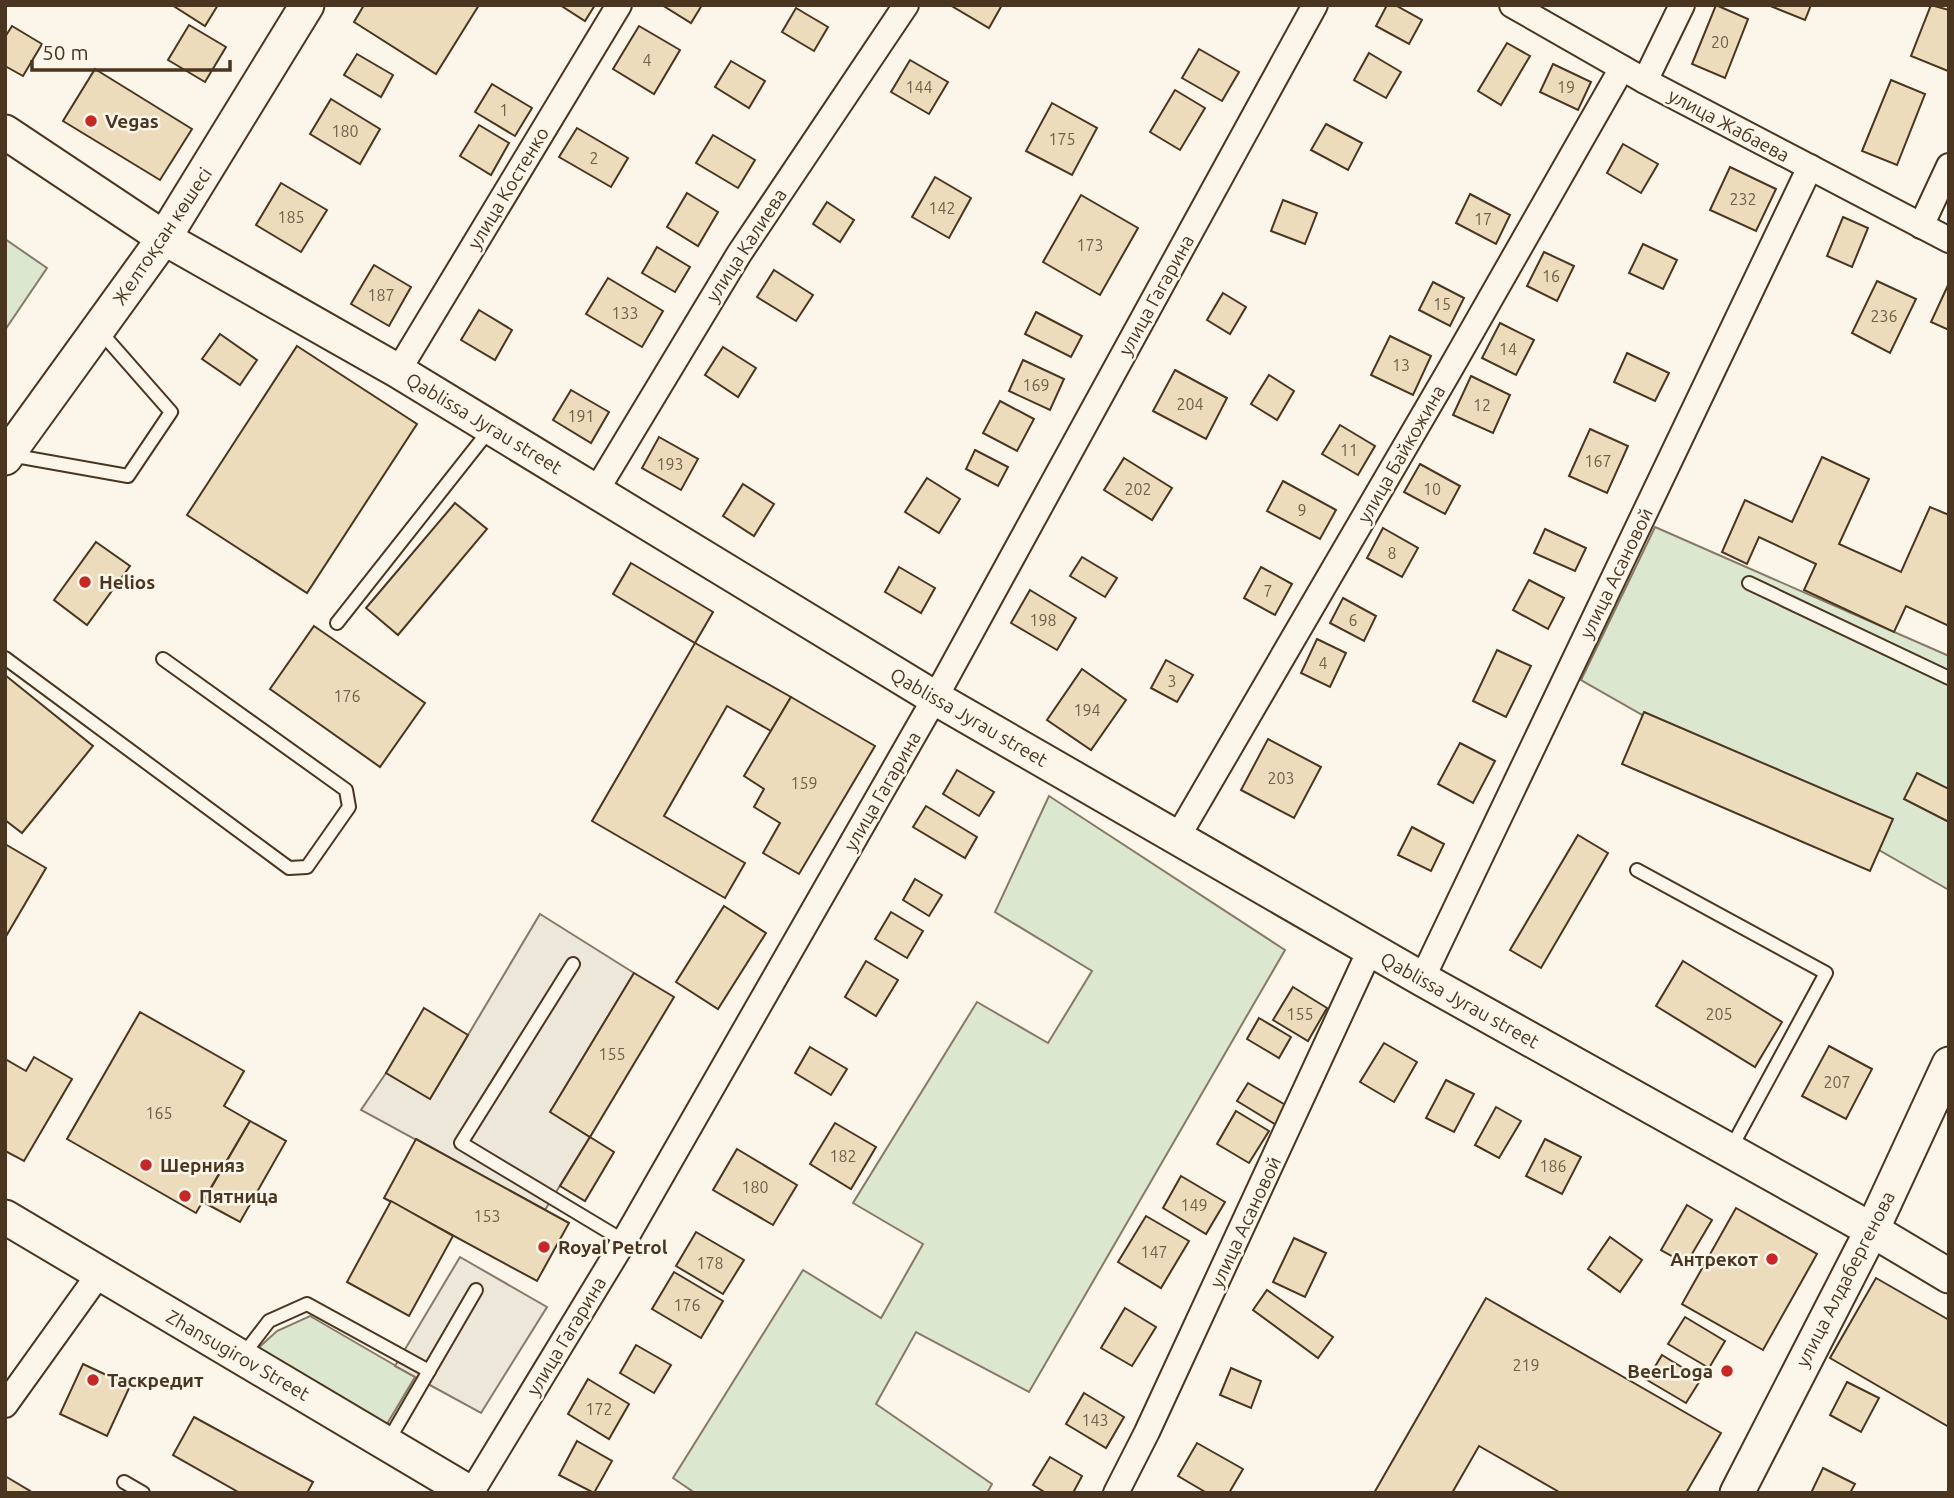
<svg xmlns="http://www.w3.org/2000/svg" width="1954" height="1498" font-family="Ubuntu,sans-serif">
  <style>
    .green { fill: #dce7d0; stroke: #887966; stroke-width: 2 }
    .parking { fill: #ede7d9; stroke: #887966; stroke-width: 2 }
    .building { fill: #ecdcbc; stroke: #4a3520; stroke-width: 2 }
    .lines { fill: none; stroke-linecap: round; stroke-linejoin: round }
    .lane-casing { stroke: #4a3520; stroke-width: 16 }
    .street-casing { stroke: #4a3520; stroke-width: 28 }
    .secondary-casing { stroke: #4a3520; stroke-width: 37 }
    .lane { stroke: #fbf6e9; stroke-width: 12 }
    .street { stroke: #fbf6e9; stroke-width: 24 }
    .secondary { stroke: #fbf6e9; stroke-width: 33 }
    .poi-dot { fill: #c62828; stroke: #fbf6e9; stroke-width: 2.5 }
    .labels { text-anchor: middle; stroke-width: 5; stroke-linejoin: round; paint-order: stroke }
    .number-label { font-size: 16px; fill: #725f47 }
    .poi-label { font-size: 19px; font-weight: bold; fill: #4a3520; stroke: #fbf6e9; text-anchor: start }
    .street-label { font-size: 19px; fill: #4a3520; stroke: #fbf6e9 }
  </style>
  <rect width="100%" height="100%" fill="#fbf6e9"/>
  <g class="green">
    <polygon points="5,239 47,268 5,330"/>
    <polygon points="1655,527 1949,656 1949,890 1581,680"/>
    <polygon points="1049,796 1285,950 1029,1392 916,1332 876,1404 992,1484 987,1493 695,1493 673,1478 803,1270 881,1318 923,1244 853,1203 977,1002 1048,1043 1092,971 995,912"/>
    <polygon points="310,1316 415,1377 384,1429 256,1350 277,1331"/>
  </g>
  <g class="parking">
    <polygon points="540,914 634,973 551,1111 590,1137 545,1210 361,1110 386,1073 430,1099"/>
    <polygon points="460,1257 547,1307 481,1413 395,1366"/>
  </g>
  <g class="building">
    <polygon points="172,5 218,5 205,26"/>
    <polygon points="364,5 479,5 436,74 354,22"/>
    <polygon points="560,5 595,5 585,21"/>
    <polygon points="662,5 702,5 691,23"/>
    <polygon points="950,5 1002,5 989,28"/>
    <polygon points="1387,5 1395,5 1422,20 1409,44 1376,26"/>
    <polygon points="1716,5 1748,19 1725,78 1692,64"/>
    <polygon points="1768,5 1811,5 1805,20"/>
    <polygon points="1931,5 1949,10 1948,71 1911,56"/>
    <polygon points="796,8 828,27 814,51 782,32"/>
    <polygon points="189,25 226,47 205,82 168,60"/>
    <polygon points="12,26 42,44 23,76 5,66 5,37"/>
    <polygon points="639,26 680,50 654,94 613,69"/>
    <polygon points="1507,43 1530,56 1501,105 1478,91"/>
    <polygon points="1199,49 1239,72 1222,101 1182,78"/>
    <polygon points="1369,53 1401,72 1386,98 1354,80"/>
    <polygon points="357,54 393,75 381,97 344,75"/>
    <polygon points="910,60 948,82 929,114 891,92"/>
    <polygon points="731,61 765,81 749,108 715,87"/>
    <polygon points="1553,64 1591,82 1578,110 1540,92"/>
    <polygon points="95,69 192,129 160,180 63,121"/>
    <polygon points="1891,80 1925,94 1897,165 1862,151"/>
    <polygon points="492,84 532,108 515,136 475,112"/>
    <polygon points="1175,90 1205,108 1180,150 1150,132"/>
    <polygon points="331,99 380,129 360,164 310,134"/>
    <polygon points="1052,103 1097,128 1072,175 1026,151"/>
    <polygon points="1326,124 1362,143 1348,170 1311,150"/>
    <polygon points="479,125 509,143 491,175 460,156"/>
    <polygon points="577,128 628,158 611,187 559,157"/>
    <polygon points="713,135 755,160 738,188 696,163"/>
    <polygon points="1623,144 1658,164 1641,193 1607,173"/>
    <polygon points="1730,167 1776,189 1756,231 1710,210"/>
    <polygon points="935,177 971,198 949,238 912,217"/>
    <polygon points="281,183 327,210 301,252 256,225"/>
    <polygon points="687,193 718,212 698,246 667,227"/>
    <polygon points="1470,194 1510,215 1496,244 1456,223"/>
    <polygon points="1081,195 1138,228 1100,295 1043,262"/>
    <polygon points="1283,200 1317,213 1305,244 1271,231"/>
    <polygon points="827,202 854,220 840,242 813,224"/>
    <polygon points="1843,217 1868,228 1852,267 1827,256"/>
    <polygon points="1643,244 1677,260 1663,289 1629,273"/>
    <polygon points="657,247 690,267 675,292 642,273"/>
    <polygon points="1544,252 1574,266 1557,301 1527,286"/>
    <polygon points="374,265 411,287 389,326 351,304"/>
    <polygon points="774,270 813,295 796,321 757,297"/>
    <polygon points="608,278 663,311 642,347 586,314"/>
    <polygon points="1877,281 1916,299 1890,353 1852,333"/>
    <polygon points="1433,282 1464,298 1450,326 1419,310"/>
    <polygon points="1949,283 1949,330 1931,322"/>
    <polygon points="1223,293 1246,307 1230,334 1207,320"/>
    <polygon points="479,310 512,330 495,360 461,340"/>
    <polygon points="1036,312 1082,336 1071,357 1025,334"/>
    <polygon points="1500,323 1534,340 1516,375 1482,358"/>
    <polygon points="220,334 257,360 240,385 202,359"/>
    <polygon points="1390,336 1431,356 1413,395 1371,375"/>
    <polygon points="297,346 417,424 307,593 187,515"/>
    <polygon points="723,347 756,368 738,397 705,375"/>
    <polygon points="1627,353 1669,373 1655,401 1614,382"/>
    <polygon points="1023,360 1064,379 1050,410 1009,391"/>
    <polygon points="1175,370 1227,398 1206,439 1153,411"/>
    <polygon points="1269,375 1294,391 1277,420 1251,404"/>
    <polygon points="1471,376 1510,395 1493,433 1453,415"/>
    <polygon points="571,390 609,412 591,443 553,420"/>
    <polygon points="1000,401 1034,419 1017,451 983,433"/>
    <polygon points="1340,425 1375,446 1358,475 1322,454"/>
    <polygon points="1590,429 1628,446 1607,493 1569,476"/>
    <polygon points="659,437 698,459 681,490 642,468"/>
    <polygon points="975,450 1008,467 998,486 966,469"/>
    <polygon points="1822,457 1869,479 1839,544 1901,572 1930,507 1949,515 1949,626 1906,606 1894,632 1804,590 1816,564 1759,537 1747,564 1722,552 1745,500 1792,522"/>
    <polygon points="1124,458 1172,488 1152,520 1104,490"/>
    <polygon points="1420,464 1460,486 1445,514 1404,492"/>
    <polygon points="927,478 960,499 939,533 905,512"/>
    <polygon points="1283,481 1336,510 1320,539 1267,511"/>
    <polygon points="743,484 774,504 754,536 723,516"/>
    <polygon points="455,503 487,529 398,635 366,608"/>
    <polygon points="1383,528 1418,548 1402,577 1367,558"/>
    <polygon points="1545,529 1586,548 1575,571 1534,553"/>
    <polygon points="96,542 130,566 87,625 54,600"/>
    <polygon points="1082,557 1117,578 1105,597 1070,576"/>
    <polygon points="631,563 713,612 695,643 613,594"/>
    <polygon points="899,567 935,588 921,613 885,592"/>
    <polygon points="1261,567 1292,584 1275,615 1244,598"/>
    <polygon points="1529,580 1564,598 1548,629 1513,610"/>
    <polygon points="1030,590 1076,618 1057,650 1011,623"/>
    <polygon points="1343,598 1376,616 1364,641 1330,623"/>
    <polygon points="314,626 425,703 380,767 270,689"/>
    <polygon points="1317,639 1346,653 1330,687 1301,673"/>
    <polygon points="695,643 791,697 771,731 727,706 664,816 745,863 725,898 592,821"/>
    <polygon points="1497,650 1531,666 1506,717 1473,701"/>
    <polygon points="1166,660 1193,675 1177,702 1151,688"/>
    <polygon points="1082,669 1126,700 1091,750 1047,720"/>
    <polygon points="5,675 93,746 22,833 5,820"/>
    <polygon points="791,697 875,746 799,874 763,853 780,823 754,807 764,789 744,776"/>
    <polygon points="1644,712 1893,819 1870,871 1622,764"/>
    <polygon points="1268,739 1321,767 1294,818 1241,790"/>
    <polygon points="1460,743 1495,761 1473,803 1438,784"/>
    <polygon points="957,770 994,792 979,816 943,794"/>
    <polygon points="1917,773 1949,789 1949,822 1904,799"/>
    <polygon points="926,806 977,837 965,858 913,827"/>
    <polygon points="1412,827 1444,844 1431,871 1398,855"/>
    <polygon points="1578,835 1608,853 1541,968 1510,950"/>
    <polygon points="5,844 46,868 5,938"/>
    <polygon points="915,879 942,895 929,916 903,900"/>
    <polygon points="724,906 766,933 718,1009 676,982"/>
    <polygon points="891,912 923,931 907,958 875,939"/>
    <polygon points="866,961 898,980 876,1016 845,997"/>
    <polygon points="1683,961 1782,1022 1755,1067 1656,1006"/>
    <polygon points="634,973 674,997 590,1137 550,1112"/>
    <polygon points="1293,987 1327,1008 1308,1041 1273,1020"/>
    <polygon points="424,1008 468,1035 430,1099 386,1073"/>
    <polygon points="140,1012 244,1071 224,1106 250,1121 196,1213 67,1139"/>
    <polygon points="1259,1018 1291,1037 1279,1058 1247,1039"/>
    <polygon points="1384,1043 1417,1062 1394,1102 1360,1082"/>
    <polygon points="1829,1046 1872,1069 1846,1119 1802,1096"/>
    <polygon points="810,1047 847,1069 831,1095 795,1073"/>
    <polygon points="34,1057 72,1079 24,1161 5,1151 5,1059 26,1071"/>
    <polygon points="1446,1080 1474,1094 1454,1132 1426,1118"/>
    <polygon points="1248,1083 1289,1107 1278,1126 1237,1101"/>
    <polygon points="1496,1107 1521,1121 1499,1158 1475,1145"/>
    <polygon points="1236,1111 1269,1131 1249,1163 1217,1144"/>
    <polygon points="250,1121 286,1141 240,1222 203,1202"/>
    <polygon points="835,1123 876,1147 851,1189 810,1164"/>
    <polygon points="590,1137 614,1152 585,1201 560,1186"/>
    <polygon points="416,1139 569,1223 537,1281 384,1198"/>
    <polygon points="1545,1139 1581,1157 1562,1194 1526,1176"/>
    <polygon points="737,1149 797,1185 773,1225 713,1190"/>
    <polygon points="1181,1176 1225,1202 1206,1234 1163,1208"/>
    <polygon points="391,1201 453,1236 409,1316 347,1282"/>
    <polygon points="1687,1205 1712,1220 1686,1264 1661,1250"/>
    <polygon points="1736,1208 1817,1254 1763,1350 1682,1304"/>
    <polygon points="1146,1216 1189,1241 1161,1288 1118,1262"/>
    <polygon points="696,1232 744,1260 723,1294 676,1266"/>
    <polygon points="1610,1237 1642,1260 1620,1292 1588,1269"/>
    <polygon points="1294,1238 1326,1253 1305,1297 1273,1282"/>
    <polygon points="674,1272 723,1301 701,1338 652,1309"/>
    <polygon points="1876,1278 1949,1320 1949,1427 1830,1358"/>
    <polygon points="1267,1290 1333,1337 1318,1358 1253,1310"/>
    <polygon points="1486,1298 1721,1433 1686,1493 1561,1493 1479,1446 1452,1493 1374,1493"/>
    <polygon points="1125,1308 1156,1327 1132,1366 1101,1348"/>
    <polygon points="1685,1317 1725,1341 1709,1368 1668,1344"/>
    <polygon points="636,1345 671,1365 654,1393 620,1373"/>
    <polygon points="1662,1355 1701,1379 1686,1403 1647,1380"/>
    <polygon points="83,1364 130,1386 107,1436 60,1414"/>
    <polygon points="1231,1368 1261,1381 1251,1408 1220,1395"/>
    <polygon points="588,1379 629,1404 609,1439 568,1414"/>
    <polygon points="1847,1382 1879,1398 1861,1432 1830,1415"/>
    <polygon points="1084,1393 1124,1417 1106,1448 1066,1424"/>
    <polygon points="194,1417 313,1482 307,1493 240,1493 173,1455"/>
    <polygon points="577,1441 612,1461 594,1493 559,1475"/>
    <polygon points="1197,1443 1243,1469 1229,1493 1207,1493 1178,1476"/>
    <polygon points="1050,1457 1082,1476 1073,1493 1046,1493 1033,1485"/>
    <polygon points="1823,1468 1855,1484 1850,1493 1811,1493"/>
    <polygon points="5,1476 30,1491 29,1493 5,1493"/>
  </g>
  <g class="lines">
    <g class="lane-casing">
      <g id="lane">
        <polyline points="10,455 128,476 171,412 99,330"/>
        <polyline points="1749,583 1949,678"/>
        <polyline points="337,623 491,428"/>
        <polyline points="5,658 289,868 307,867 349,807 346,790 163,659"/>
        <polyline points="1637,870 1826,973 1730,1150"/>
        <polyline points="573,964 461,1143 624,1241"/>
        <polyline points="243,1355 269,1321 307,1304 429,1371"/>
        <polyline points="387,1443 476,1290"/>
        <polyline points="124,1482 143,1493"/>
      </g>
    </g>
    <g class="street-casing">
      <g id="street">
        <polyline points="1512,5 1645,81 1949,240"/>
        <polyline points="1645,81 1682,5"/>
        <polyline points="1921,226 1949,166"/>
        <polyline points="398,371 619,5"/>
        <polyline points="596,491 739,254 906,5"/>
        <polyline points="1177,838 1448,373 1622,68"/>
        <polyline points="1422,979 1810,167"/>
        <polyline points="5,1405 99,1274"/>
        <polyline points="471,1493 624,1241 935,698 1315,5"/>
        <polyline points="1116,1493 1147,1432 1370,950"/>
      </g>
    </g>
    <g class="secondary-casing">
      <g id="secondary">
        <polyline points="5,132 164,238 398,371 935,698 1422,979 1872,1230 1949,1276"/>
        <polyline points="5,458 164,238 307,5"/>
        <polyline points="5,1217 470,1493"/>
        <polyline points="1737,1493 1872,1230 1949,1064"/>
      </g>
    </g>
    <use href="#lane" class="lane"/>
    <use href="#street" class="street"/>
    <use href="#secondary" class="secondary"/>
  </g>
  <g class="poi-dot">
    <circle cx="91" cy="121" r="7"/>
    <circle cx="85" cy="582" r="7"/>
    <circle cx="146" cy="1165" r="7"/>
    <circle cx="185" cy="1196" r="7"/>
    <circle cx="544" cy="1247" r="7"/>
    <circle cx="1772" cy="1259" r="7"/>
    <circle cx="1727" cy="1371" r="7"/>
    <circle cx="93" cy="1380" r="7"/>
  </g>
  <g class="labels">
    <g class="number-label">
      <text x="1720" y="48">20</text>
      <text x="647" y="66">4</text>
      <text x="919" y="93">144</text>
      <text x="1566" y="93">19</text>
      <text x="504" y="116">1</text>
      <text x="345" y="137">180</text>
      <text x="1062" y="145">175</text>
      <text x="594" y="164">2</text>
      <text x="1743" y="205">232</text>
      <text x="942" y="214">142</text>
      <text x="291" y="223">185</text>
      <text x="1483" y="225">17</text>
      <text x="1090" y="251">173</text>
      <text x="1551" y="282">16</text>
      <text x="381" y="301">187</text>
      <text x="1442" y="310">15</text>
      <text x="625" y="319">133</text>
      <text x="1884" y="322">236</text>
      <text x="1508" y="355">14</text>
      <text x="1401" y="371">13</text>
      <text x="1036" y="391">169</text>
      <text x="1190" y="410">204</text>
      <text x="1482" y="411">12</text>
      <text x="581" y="422">191</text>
      <text x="1349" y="456">11</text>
      <text x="1598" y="467">167</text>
      <text x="670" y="470">193</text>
      <text x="1138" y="495">202</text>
      <text x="1432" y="495">10</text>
      <text x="1302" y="516">9</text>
      <text x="1392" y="559">8</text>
      <text x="1268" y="597">7</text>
      <text x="1043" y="626">198</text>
      <text x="1353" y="626">6</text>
      <text x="1323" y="669">4</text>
      <text x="1172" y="687">3</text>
      <text x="347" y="702">176</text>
      <text x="1087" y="716">194</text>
      <text x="1281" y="784">203</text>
      <text x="804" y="789">159</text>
      <text x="1300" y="1020">155</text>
      <text x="1719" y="1020">205</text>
      <text x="612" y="1060">155</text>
      <text x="1837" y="1088">207</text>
      <text x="159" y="1119">165</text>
      <text x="843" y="1162">182</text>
      <text x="1553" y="1172">186</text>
      <text x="755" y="1193">180</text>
      <text x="1194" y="1211">149</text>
      <text x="487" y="1222">153</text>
      <text x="1154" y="1258">147</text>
      <text x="710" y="1269">178</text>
      <text x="687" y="1311">176</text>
      <text x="1526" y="1371">219</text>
      <text x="599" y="1415">172</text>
      <text x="1095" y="1426">143</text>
    </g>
    <g class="poi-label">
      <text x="105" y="128">Vegas</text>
      <text x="99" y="589">Helios</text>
      <text x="160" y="1172">Шернияз</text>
      <text x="199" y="1203">Пятница</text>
      <text x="558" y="1254">Royal Petrol</text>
      <text x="1758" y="1266" text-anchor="end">Антрекот</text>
      <text x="1713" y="1378" text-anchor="end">BeerLoga</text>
      <text x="107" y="1387">Таскредит</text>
    </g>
    <g class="street-label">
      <text transform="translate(1729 125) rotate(28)" y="7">улица Жабаева</text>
      <text transform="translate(508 188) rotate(-59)" y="7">улица Костенко</text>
      <text transform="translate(162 236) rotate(-56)" y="7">Желтоқсан көшесі</text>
      <text transform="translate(746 245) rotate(-57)" y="7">улица Калиева</text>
      <text transform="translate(1156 295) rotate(-61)" y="7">улица Гагарина</text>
      <text transform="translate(484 423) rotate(31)" y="7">Qablissa Jyrau street</text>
      <text transform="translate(1401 454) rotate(-60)" y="7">улица Байкожина</text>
      <text transform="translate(1616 573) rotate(-64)" y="7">улица Асановой</text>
      <text transform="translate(969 717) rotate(30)" y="7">Qablissa Jyrau street</text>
      <text transform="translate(882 791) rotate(-60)" y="7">улица Гагарина</text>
      <text transform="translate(1460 1000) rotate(29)" y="7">Qablissa Jyrau street</text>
      <text transform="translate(1245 1222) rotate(-65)" y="7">улица Асановой</text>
      <text transform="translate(1845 1279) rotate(-63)" y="7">улица Алдабергенова</text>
      <text transform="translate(566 1336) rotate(-59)" y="7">улица Гагарина</text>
      <text transform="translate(238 1355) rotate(30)" y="7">Zhansugirov Street</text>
    </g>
  </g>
  <rect width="1954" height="1498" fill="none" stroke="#4a3520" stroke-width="14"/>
  <path d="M32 60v10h198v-10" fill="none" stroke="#4a3520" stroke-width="3.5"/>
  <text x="42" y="60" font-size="21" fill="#4a3520" stroke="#fbf6e9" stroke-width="5" paint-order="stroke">50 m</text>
</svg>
